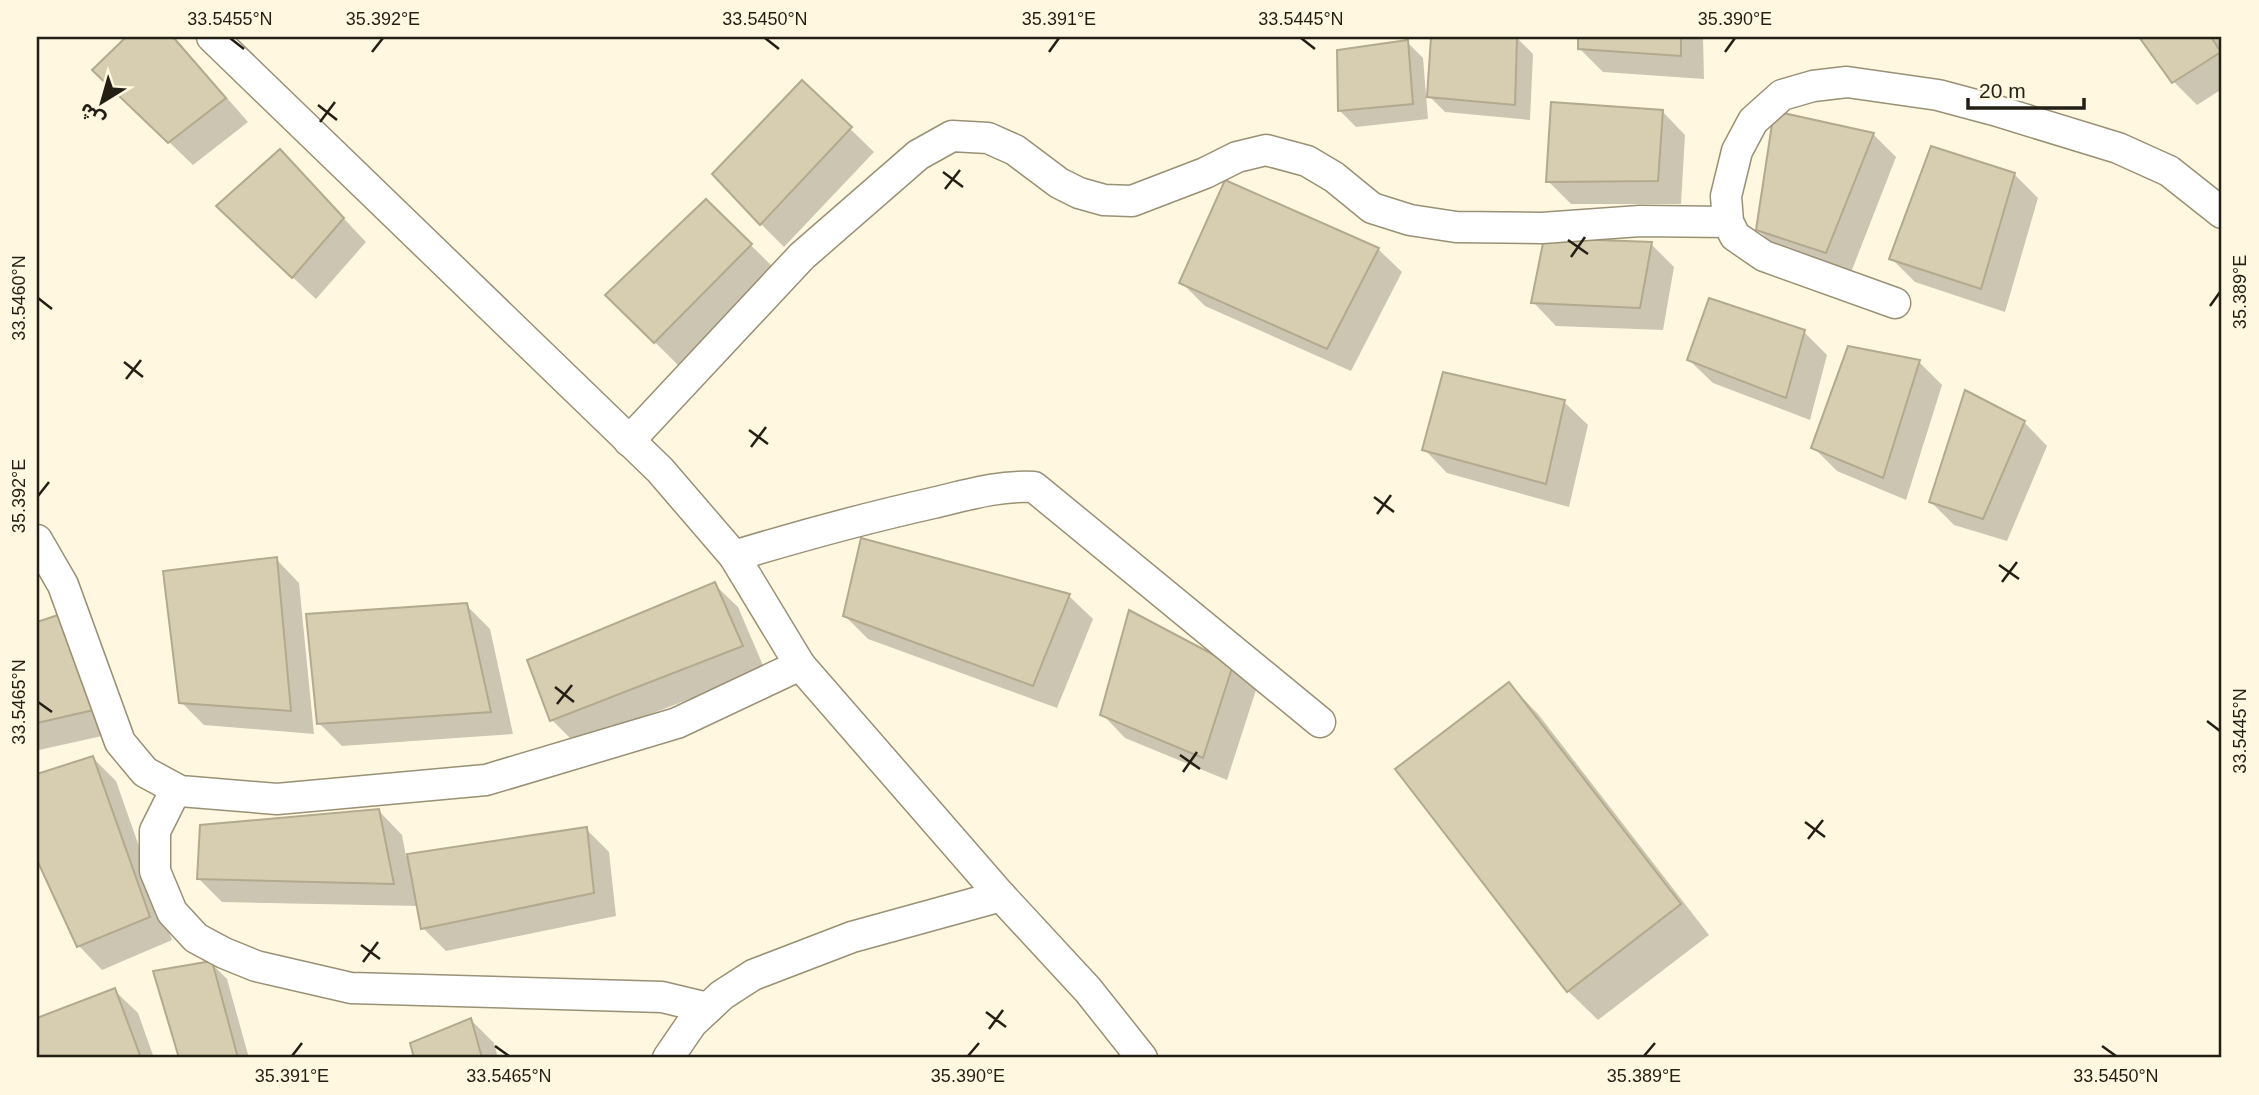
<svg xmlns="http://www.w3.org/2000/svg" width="2259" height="1095" font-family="Arial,'Noto Sans Arabic',sans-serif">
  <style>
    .shadow { fill: #0003 }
    .building { fill: #d7cdb1; stroke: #b3a98e; stroke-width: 2 }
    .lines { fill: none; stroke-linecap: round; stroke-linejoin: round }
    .street-casing { stroke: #999076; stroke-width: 33 }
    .street { stroke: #fff; stroke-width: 30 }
    .ticks { fill: none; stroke: #231f14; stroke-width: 2.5 }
    .neatline { fill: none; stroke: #231f14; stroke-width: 2.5 }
    .ticks-label { font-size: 18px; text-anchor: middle; fill: #231f14 }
  </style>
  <rect width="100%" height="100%" fill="#fff7df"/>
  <g class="shadow">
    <polygon points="129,37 174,37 248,122 193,165 94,70"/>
    <polygon points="1433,37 1517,38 1533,54 1530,120 1445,112 1429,96"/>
    <polygon points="1580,37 1703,37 1704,79 1603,72 1580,49"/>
    <polygon points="2141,37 2217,37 2222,44 2222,89 2197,105 2174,82"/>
    <polygon points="1407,42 1423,58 1428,119 1356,127 1340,111"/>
    <polygon points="802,82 874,152 784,247 761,224"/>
    <polygon points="1662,111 1685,135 1681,204 1571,204 1548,181"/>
    <polygon points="1873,134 1896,157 1850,275 1782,253 1758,230"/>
    <polygon points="280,151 366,242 316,299 241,229"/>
    <polygon points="2014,174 2038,198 2005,312 1915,282 1892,259"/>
    <polygon points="1226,183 1378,249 1402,272 1351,371 1205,306 1182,283"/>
    <polygon points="706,201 774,268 678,365 607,295"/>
    <polygon points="1651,244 1674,267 1663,330 1556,326 1533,302"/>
    <polygon points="1804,332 1827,355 1810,420 1713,383 1689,360"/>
    <polygon points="1919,362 1942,385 1906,500 1837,471 1813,447"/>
    <polygon points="1564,402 1588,425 1569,507 1447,473 1424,449"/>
    <polygon points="2024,422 2047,446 2007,541 1954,525 1931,502"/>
    <polygon points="863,540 1069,596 1093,619 1057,708 868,639 844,615"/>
    <polygon points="276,559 299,583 314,734 204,725 181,702"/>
    <polygon points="714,584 738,607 765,670 575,743 552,720"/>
    <polygon points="466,605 490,629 513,734 342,746 319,723"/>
    <polygon points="58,617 120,732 39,750 37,748 37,623"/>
    <polygon points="1232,666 1256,690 1227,780 1125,738 1102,714"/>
    <polygon points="1509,684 1538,714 1709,935 1598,1020 1568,991"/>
    <polygon points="93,758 116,781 172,940 102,970 79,946 37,856 37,776"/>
    <polygon points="379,811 402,835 406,856 586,829 609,852 616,916 446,951 423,928 419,906 222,902 198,878"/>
    <polygon points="211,963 227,979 249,1058 181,1058 155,972"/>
    <polygon points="114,990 138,1013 154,1058 37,1058 37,1019"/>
    <polygon points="471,1020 494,1043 498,1058 416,1058 412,1044"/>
  </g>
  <g class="building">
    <polygon points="126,37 173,37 226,98 168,143 92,70"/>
    <polygon points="1431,37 1517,37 1515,105 1427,97"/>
    <polygon points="1578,37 1681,37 1681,56 1578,49"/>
    <polygon points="2139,37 2211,37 2221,52 2172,83"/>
    <polygon points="1408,40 1413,104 1338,111 1337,50"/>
    <polygon points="802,80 852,127 760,225 712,174"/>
    <polygon points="1551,102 1663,110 1658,181 1546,182"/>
    <polygon points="1774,111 1874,133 1826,253 1756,230"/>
    <polygon points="1931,146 2015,173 1981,289 1889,259"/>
    <polygon points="280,149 344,218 292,278 216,206"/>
    <polygon points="1225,180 1379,248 1327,349 1179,283"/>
    <polygon points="706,199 752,244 654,343 605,295"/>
    <polygon points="1544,238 1652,242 1640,308 1531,303"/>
    <polygon points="1709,298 1805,330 1786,398 1687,360"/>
    <polygon points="1848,346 1920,360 1883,478 1811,448"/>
    <polygon points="1443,372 1565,400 1546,484 1422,450"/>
    <polygon points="1965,390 2025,421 1983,519 1929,502"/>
    <polygon points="861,538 1070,594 1033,686 843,616"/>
    <polygon points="277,557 291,711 179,703 163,571"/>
    <polygon points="715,582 743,646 550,721 527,660"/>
    <polygon points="467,603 491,712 317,724 306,614"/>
    <polygon points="1129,610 1233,665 1203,758 1100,715"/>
    <polygon points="58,615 98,709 37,723 37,622"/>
    <polygon points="1509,682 1681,904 1567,992 1395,769"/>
    <polygon points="93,756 150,917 77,947 37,860 37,774"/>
    <polygon points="379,809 394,884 197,879 200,825"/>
    <polygon points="587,827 594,893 421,929 407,854"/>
    <polygon points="212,961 238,1058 179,1058 153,971"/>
    <polygon points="115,988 141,1058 37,1058 37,1018"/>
    <polygon points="471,1018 482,1058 414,1058 410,1043"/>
  </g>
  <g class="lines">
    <g class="street-casing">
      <g id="street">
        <polyline points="212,37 660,470 734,556 800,665 1001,896 1088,990 1142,1058"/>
        <polyline points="1895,303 1764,256 1735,236 1728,222 1726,196 1737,151 1753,121 1782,95 1813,86 1847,82 1938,95 1994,110 2118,148 2169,171 2222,213"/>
        <polyline points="629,441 802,256 918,155 952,136 988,138 1015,150 1059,183 1079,193 1104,200 1132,201 1205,173 1237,157 1266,150 1307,161 1334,177 1372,208 1410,220 1456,227 1542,228 1640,221 1728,222"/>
        <polyline points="37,540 63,585 120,742 145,772 180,791 277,799 486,780 677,723 800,665"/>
        <path d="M734 556C800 536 866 518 933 503 967 495 1000 485 1034 487L1320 722"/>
        <polyline points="176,789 155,831 155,871 172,912 196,938 224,953 256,966 351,988 662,997 708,1008"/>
        <polyline points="668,1058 692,1023 722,995 753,975 852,937 1001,896"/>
      </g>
    </g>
    <use href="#street" class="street"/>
  </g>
  <path class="ticks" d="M230 38 244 49M765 38 779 49M1301 38 1315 49M372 52 383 38M1049 52 1059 38M1725 52 1735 38M318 105 337 120M320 122 335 102M943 172 963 187M945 189 960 170M1568 240 1588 254M1571 257 1585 237M38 298 52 309M2210 306 2220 292M124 362 143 377M126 379 141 360M749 430 768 444M751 447 766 427M38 496 49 482M1374 497 1394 512M1377 514 1391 495M1999 565 2019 579M2002 582 2017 562M555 687 574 702M38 702 52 712M557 704 572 685M2207 721 2220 731M1180 755 1200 769M1183 772 1197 752M1805 822 1825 837M1808 839 1823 820M361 945 380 959M363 962 378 942M986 1012 1006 1027M989 1029 1003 1010M495 1046 509 1056M2102 1046 2116 1056M292 1056 302 1043M968 1056 979 1043M1644 1056 1655 1043"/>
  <rect width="2259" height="1095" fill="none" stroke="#fff7df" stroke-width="77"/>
  <g transform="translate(102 102) rotate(217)" stroke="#fff7df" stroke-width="5" paint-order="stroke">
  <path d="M0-5L12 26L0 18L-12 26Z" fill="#231f14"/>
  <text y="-10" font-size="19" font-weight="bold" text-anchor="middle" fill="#231f14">ش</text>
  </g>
  <path d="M1968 98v10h116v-10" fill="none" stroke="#231f14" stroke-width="3.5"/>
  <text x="1979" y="98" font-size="21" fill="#231f14" stroke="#fff7df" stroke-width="5" paint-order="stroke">20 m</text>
  <rect x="38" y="38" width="2182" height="1018" class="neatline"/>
  <g class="ticks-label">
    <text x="230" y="25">33.5455°N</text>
    <text x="383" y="25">35.392°E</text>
    <text x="765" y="25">33.5450°N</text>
    <text x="1059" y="25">35.391°E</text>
    <text x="1301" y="25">33.5445°N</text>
    <text x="1735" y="25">35.390°E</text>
    <text transform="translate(2240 292) rotate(-90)" y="6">35.389°E</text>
    <text transform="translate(19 298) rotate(-90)" y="6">33.5460°N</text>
    <text transform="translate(19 496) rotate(-90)" y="6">35.392°E</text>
    <text transform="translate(19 702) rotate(-90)" y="6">33.5465°N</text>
    <text transform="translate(2240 731) rotate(-90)" y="6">33.5445°N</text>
    <text x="292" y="1082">35.391°E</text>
    <text x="509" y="1082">33.5465°N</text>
    <text x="968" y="1082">35.390°E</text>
    <text x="1644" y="1082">35.389°E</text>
    <text x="2116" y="1082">33.5450°N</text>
  </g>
</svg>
